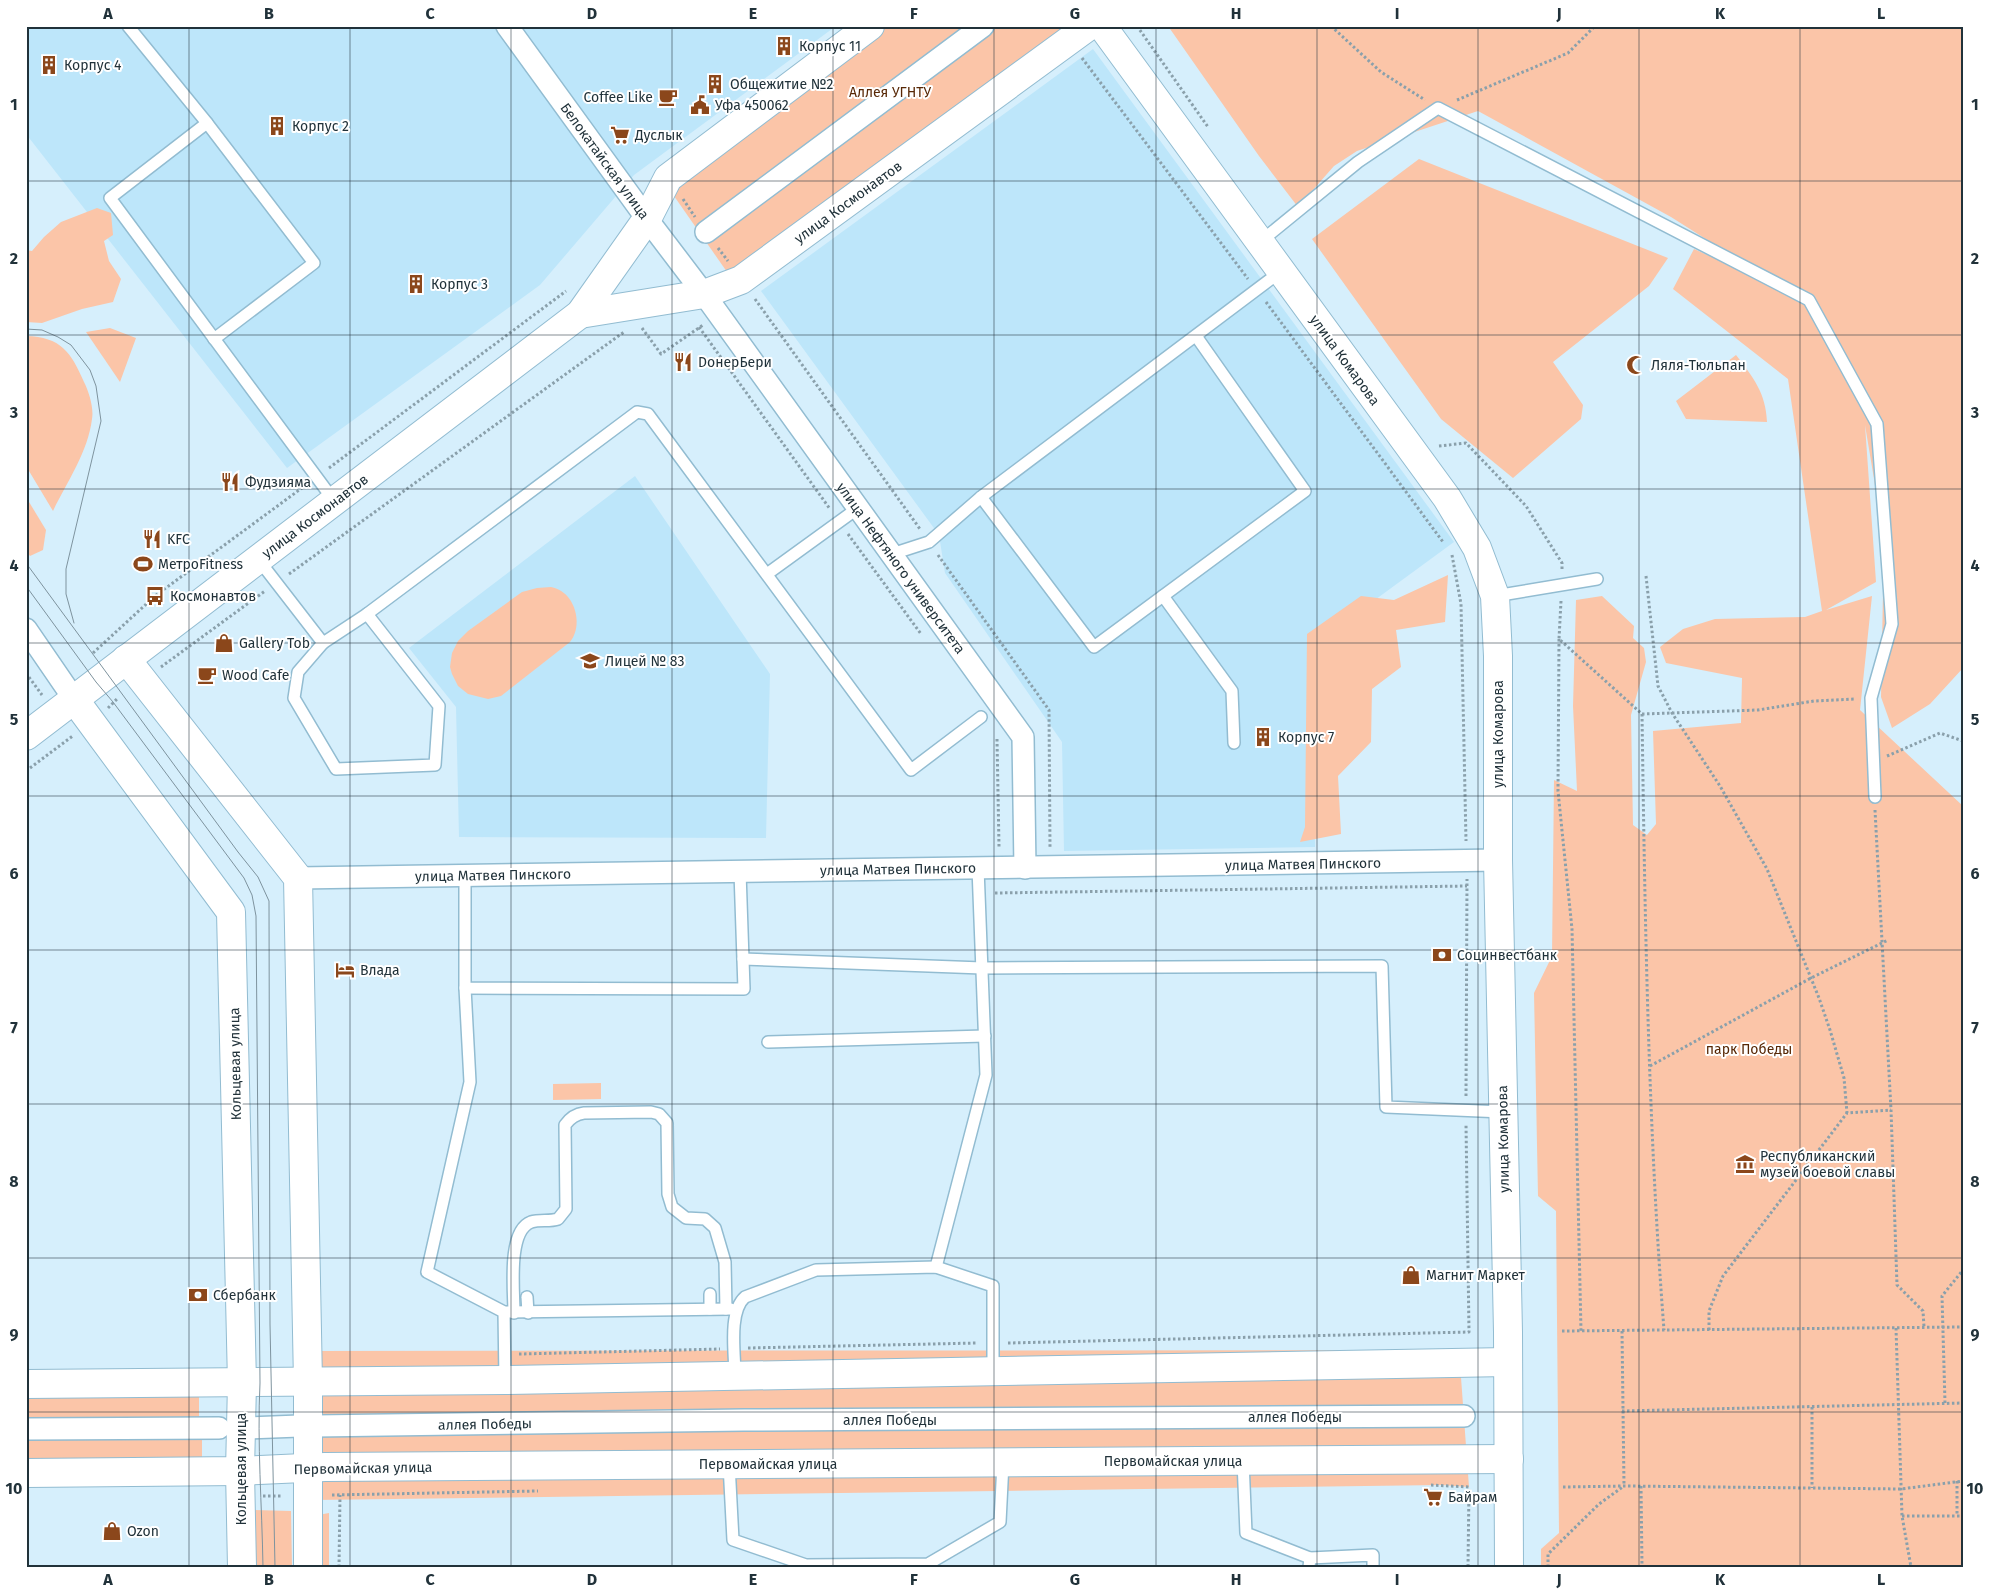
<svg xmlns="http://www.w3.org/2000/svg" width="1989" height="1593" font-family="'Fira Sans',sans-serif">
  <style>
    .built { fill: #bde6fa }
    .green { fill: #fbc5a8 }
    .lines { fill: none; stroke-linecap: round; stroke-linejoin: round }
    .lane-casing { stroke: #92bcd1; stroke-width: 14 }
    .street-casing { stroke: #92bcd1; stroke-width: 24 }
    .secondary-casing { stroke: #92bcd1; stroke-width: 30 }
    .path { stroke: #8aa0ab; stroke-width: 3; stroke-dasharray: 2.5 2.5; stroke-linecap: butt }
    .lane { stroke: #fff; stroke-width: 11 }
    .street { stroke: #fff; stroke-width: 21 }
    .secondary { stroke: #fff; stroke-width: 28 }
    .tram { stroke: #7e939e; stroke-width: 1 }
    .grid { fill: none; stroke: #21323a; stroke-width: 1; stroke-opacity: 0.55 }
    .labels { text-anchor: middle; stroke-width: 4; stroke-linejoin: round; paint-order: stroke }
    .poi-label { font-size: 14px; fill: #21323a; stroke: #fff; text-anchor: start }
    .park-label { font-size: 14px; fill: #572705; stroke: #fff }
    .street-label { font-size: 14px; fill: #21323a; stroke: #fff }
    .neatline { fill: none; stroke: #21323a; stroke-width: 2 }
    .grid-label { font-size: 16px; text-anchor: middle; font-weight: bold; fill: #21323a }
  </style>
  <rect width="100%" height="100%" fill="#d6effc"/>
  <g class="built">
    <polygon points="26,26 836,26 634,175 540,285 287,468 26,134"/>
    <polygon points="1093,49 1454,542 1312,646 1315,847 1064,851 1062,742 945,573 939,535 761,291"/>
    <polygon points="635,476 770,674 766,838 459,837 456,707 409,648"/>
  </g>
  <g class="green">
    <polygon points="870,26 1058,26 1069,42 734,282 674,196 668,178"/>
    <polygon points="1168,26 1963,26 1963,668 1930,704 1892,728 1881,697 1884,539 1865,425 1876,582 1826,610 1872,596 1860,710 1963,806 1963,1567 1541,1567 1541,1549 1559,1533 1556,1211 1538,1196 1534,993 1552,956 1554,780 1577,791 1573,706 1576,600 1602,596 1634,626 1633,638 1644,648 1646,662 1631,715 1633,825 1647,835 1656,824 1653,731 1741,723 1742,678 1666,663 1660,647 1683,629 1715,619 1805,617 1822,611 1788,379 1673,289 1694,249 1788,291 1671,217 1478,111 1357,151 1334,166 1298,207 1259,156"/>
    <polygon points="1419,159 1668,258 1649,286 1553,362 1583,405 1581,419 1513,478 1441,419 1312,239"/>
    <polygon points="97,208 111,213 113,235 104,241 109,261 121,279 113,302 82,309 42,323 26,322 26,250 32,251 44,237 61,222"/>
    <polygon points="110,328 136,338 120,382 86,332"/>
    <path d="M26 336C61 337 71 352 84 382 89 392 94 408 92 419 88 452 67 482 53 511L26 466Z"/>
    <path d="M1736 355C1753 377 1766 393 1767 422L1686 419 1676 401Z"/>
    <polygon points="26,497 46,530 43,550 30,556 26,551"/>
    <polygon points="1448,575 1445,622 1396,630 1401,667 1372,689 1371,742 1338,776 1341,834 1300,842 1305,827 1307,634 1361,596 1394,600"/>
    <path d="M551 587C575 591 584 625 570 642L501 696 488 699 468 694 458 686 452 674 450 667 452 653 458 641 468 631 522 592 537 588Z"/>
    <polygon points="601,1083 601,1099 553,1100 553,1084"/>
    <polygon points="1459,1350 1469,1487 1442,1485 315,1500 314,1351"/>
    <polygon points="199,1396 199,1418 26,1418 26,1397"/>
    <rect x="26" y="1438" width="176" height="22"/>
    <polygon points="251,1510 291,1511 292,1567 251,1567"/>
    <polygon points="329,1513 329,1567 317,1567 318,1515"/>
  </g>
  <g class="lines">
    <g class="lane-casing">
      <g id="lane">
        <polyline points="128,26 207,123 314,263 214,339"/>
        <polyline points="207,123 110,198 335,502"/>
        <polyline points="1260,242 1358,162 1438,108 1809,300 1877,424 1892,624 1871,698 1875,797"/>
        <polyline points="981,497 1094,647 1305,491 1196,336"/>
        <polyline points="892,554 929,542 981,497 1280,272"/>
        <polyline points="258,559 323,643 298,672 294,698 336,769 435,765 439,706 367,614"/>
        <polyline points="767,574 858,508"/>
        <polyline points="1163,596 1232,691 1234,743"/>
        <polyline points="1495,596 1597,579"/>
        <polyline points="323,643 367,614 637,412 648,414 911,770 981,717"/>
        <polyline points="465,875 465,988 744,989 740,872"/>
        <polyline points="743,959 982,968 1382,966 1386,1107 1503,1112"/>
        <polyline points="465,988 470,1082 427,1272 504,1312 505,1380"/>
        <polyline points="768,1042 985,1036"/>
        <polyline points="936,1267 986,1075 978,868"/>
        <polyline points="710,1294 710,1309"/>
        <polyline points="527,1297 528,1313"/>
        <polyline points="507,1312 731,1309"/>
        <path d="M514 1313C514 1291 507 1231 531 1222 540 1219 549 1222 558 1219L566 1209 565 1125C570 1118 575 1114 584 1113L651 1112 659 1114 667 1123 668 1194 672 1207 686 1218 705 1219 715 1228 725 1262 726 1309"/>
        <path d="M735 1376C735 1354 728 1312 745 1297L816 1270 936 1267 993 1286V1371"/>
        <polyline points="1243,1461 1246,1533 1310,1558 1309,1567"/>
        <polyline points="729,1464 733,1540 806,1565 928,1564 1000,1522 1003,1463"/>
        <polyline points="1310,1558 1373,1555 1373,1567"/>
      </g>
    </g>
    <g class="street-casing">
      <g id="street">
        <polyline points="507,26 647,219 704,294 1023,737 1025,868"/>
        <polyline points="706,232 983,26"/>
        <polyline points="26,629 74,699"/>
        <polyline points="298,878 1498,860"/>
        <polyline points="315,1426 744,1420 1464,1416"/>
        <polyline points="250,1428 299,1426"/>
        <polyline points="26,1429 219,1428"/>
      </g>
    </g>
    <g class="secondary-casing">
      <g id="secondary">
        <polyline points="1102,26 1447,498 1477,548 1495,596 1498,656 1498,860 1508,1332 1509,1567"/>
        <polyline points="580,314 704,294 741,280 1089,26"/>
        <polyline points="126,659 298,878 308,1382 308,1567"/>
        <polyline points="74,699 231,912 242,1383 240,1471 242,1567"/>
        <polyline points="26,736 580,314 647,219 668,178 870,26"/>
        <polyline points="26,1384 505,1380 1508,1362"/>
        <polyline points="26,1473 240,1471 325,1467 1509,1459"/>
      </g>
    </g>
    <g class="path">
      <polyline points="1137,26 1208,127"/>
      <polyline points="1331,26 1381,72 1425,100"/>
      <polyline points="1677,26 1678,27"/>
      <polyline points="1082,58 1248,279"/>
      <polyline points="1457,100 1568,53 1595,26"/>
      <polyline points="683,199 695,217"/>
      <polyline points="718,248 728,261"/>
      <polyline points="755,299 920,529"/>
      <polyline points="1266,302 1443,542"/>
      <polyline points="699,327 830,509"/>
      <polyline points="642,328 661,354 703,325"/>
      <polyline points="1439,446 1466,443 1526,506 1562,563 1562,569"/>
      <polyline points="329,468 566,291"/>
      <polyline points="848,534 921,634"/>
      <polyline points="938,555 1049,710 1050,848"/>
      <polyline points="1452,555 1461,604 1466,841"/>
      <polyline points="289,574 624,332"/>
      <polyline points="1646,576 1658,686 1672,713 1720,786 1767,869 1819,998 1830,1030 1844,1078 1847,1113"/>
      <path d="M1561 601 1559 639 1642 714C1645 919 1648 1125 1664 1330"/>
      <polyline points="1559,639 1558,791 1572,929 1581,1331"/>
      <polyline points="93,653 155,596 306,485"/>
      <polyline points="161,667 265,591"/>
      <polyline points="26,673 42,695"/>
      <polyline points="108,708 118,698"/>
      <polyline points="1642,714 1758,710 1814,701 1856,699"/>
      <polyline points="997,739 999,847"/>
      <polyline points="1887,756 1940,733 1963,741"/>
      <polyline points="26,771 74,735"/>
      <polyline points="1875,810 1891,1110 1897,1285 1923,1311 1924,1327"/>
      <polyline points="995,893 1467,886"/>
      <polyline points="1650,1066 1811,978 1888,940"/>
      <polyline points="1466,1096 1467,879"/>
      <polyline points="1896,1328 1902,1516 1911,1567"/>
      <polyline points="1709,1330 1709,1311 1723,1276 1847,1113 1891,1110"/>
      <polyline points="1562,1331 1963,1327"/>
      <polyline points="1622,1331 1624,1486"/>
      <polyline points="1008,1343 1469,1332 1466,1124"/>
      <polyline points="748,1348 977,1343"/>
      <polyline points="519,1354 720,1349"/>
      <polyline points="1945,1403 1942,1296 1963,1270"/>
      <polyline points="1812,1407 1812,1488"/>
      <polyline points="1622,1411 1963,1403"/>
      <polyline points="1957,1481 1957,1516"/>
      <polyline points="1431,1485 1469,1487 1468,1567"/>
      <polyline points="1641,1486 1642,1567"/>
      <polyline points="1563,1487 1624,1486 1901,1489 1963,1481"/>
      <polyline points="332,1495 538,1491"/>
      <polyline points="263,1496 283,1496"/>
      <polyline points="1902,1516 1963,1516"/>
      <polyline points="339,1567 340,1495"/>
      <polyline points="1548,1567 1548,1554 1599,1504 1624,1486"/>
    </g>
    <use href="#lane" class="lane"/>
    <use href="#street" class="street"/>
    <use href="#secondary" class="secondary"/>
    <g class="tram">
      <polyline points="26,329 42,330 58,337 71,345 90,370 96,386 101,421 66,569 66,594 74,623"/>
      <polyline points="26,563 238,852 258,877 269,901 270,1324 275,1567"/>
      <path d="M26 586 96 682 113 702 244 878 252 895 256 916 260 1383C257 1444 262 1505 263 1567"/>
    </g>
  </g>
  <path class="grid" d="M189 26V1567M350 26V1567M511 26V1567M672 26V1567M833 26V1567M994 26V1567M1156 26V1567M1317 26V1567M1478 26V1567M1639 26V1567M1800 26V1567M26 181H1963M26 335H1963M26 489H1963M26 643H1963M26 796H1963M26 950H1963M26 1104H1963M26 1258H1963M26 1412H1963"/>
  <defs>
    <g id="building-bare" transform="scale(1.5)"><path d="M-4-6H4V6H1V3H-1V6H-4ZM-2.5-4.3h1.7v1.8h-1.7ZM.8-4.3h1.7v1.8H.8ZM-2.5-1h1.7V.8h-1.7ZM.8-1h1.7V.8H.8Z" fill="#8b471b" stroke="#fff" stroke-width="2.5" paint-order="stroke"/></g>
    <g id="cafe-bare" transform="scale(1.5)"><path d="M-5.5-4.5H6V0H3Q3 3.5 0 3.5H-2.5Q-5.5 3.5-5.5 0ZM3-3.2v2h1.7v-2ZM-6 4.5H4V6H-6Z" fill="#8b471b" stroke="#fff" stroke-width="2.5" paint-order="stroke"/></g>
    <g id="civic-bare" transform="scale(1.5)"><path d="M-.6-6.5H3V-4.5H.6V-3L4-1V1h2V6H-6V1h2V-1L-.6-3ZM-1.2 2.5V6h2.4V2.5Z" fill="#8b471b" stroke="#fff" stroke-width="2.5" paint-order="stroke"/></g>
    <g id="supermarket-bare" transform="scale(1.5)"><path d="M-6-5.5h2.5l.6 2H6L4.5 2H-2.5L-4.4-4H-6ZM-1.5 3.2a1.3 1.3 0 1 0 .1 0ZM3 3.2a1.3 1.3 0 1 0 .1 0Z" fill="#8b471b" stroke="#fff" stroke-width="2.5" paint-order="stroke"/></g>
    <g id="restaurant-bare" transform="scale(1.5)"><path d="M-5-6h1v4h1v-4h1v4h1v-4h1v5L-1.5 .5V6h-2V.5L-5-1ZM5-6V6H3V1.5H1.5Q1.5-4 5-6Z" fill="#8b471b" stroke="#fff" stroke-width="2.5" paint-order="stroke"/></g>
    <g id="mosque-bare" transform="scale(1.5)"><path d="M3.5-4.9A6 6 0 1 0 3.5 4.9A5 5 0 1 1 3.5-4.9Z" fill="#8b471b" stroke="#fff" stroke-width="2.5" paint-order="stroke"/></g>
    <g id="stadium-bare" transform="scale(1.5)"><path d="M0-5a6.5 5 0 1 0 0 10a6.5 5 0 1 0 0-10ZM-3.5-1.8h7v3.6h-7Z" fill="#8b471b" stroke="#fff" stroke-width="2.5" paint-order="stroke"/></g>
    <g id="bus-bare" transform="scale(1.5)"><path d="M-5-6H5V4H4V6H2V4H-2V6H-4V4H-5ZM-3.5-4V0h7V-4ZM-3.5 1.2v1.5H-2V1.2ZM2 1.2v1.5H3.5V1.2Z" fill="#8b471b" stroke="#fff" stroke-width="2.5" paint-order="stroke"/></g>
    <g id="shop-bare" transform="scale(1.5)"><path d="M-5-2.5h2.3a2.7 3.5 0 0 1 5.4 0H5L5.5 6h-11ZM-1.5-2.5h3a1.5 2.3 0 0 0-3 0Z" fill="#8b471b" stroke="#fff" stroke-width="2.5" paint-order="stroke"/></g>
    <g id="school-bare" transform="scale(1.5)"><path d="M0-5L7-2L0 1L-7-2ZM-4 1L0 2.5L4 1V4Q0 6-4 4Z" fill="#8b471b" stroke="#fff" stroke-width="2.5" paint-order="stroke"/></g>
    <g id="bank-bare" transform="scale(1.5)"><path d="M-6-4H6V4H-6ZM0-2.3a2.3 2.3 0 1 0 0 4.6a2.3 2.3 0 1 0 0-4.6Z" fill="#8b471b" stroke="#fff" stroke-width="2.5" paint-order="stroke"/></g>
    <g id="hotel-bare" transform="scale(1.5)"><path d="M-6-4.5h1.5V1H6V5H4.5V3h-9V5H-6ZM-4 0a1.8 1.8 0 1 1 3.6 0ZM.5 0V-2.5h3Q6-2.5 6 0Z" fill="#8b471b" stroke="#fff" stroke-width="2.5" paint-order="stroke"/></g>
    <g id="museum-bare" transform="scale(1.5)"><path d="M0-6L6-3V-2H-6V-3ZM-5-1h2V3h-2ZM-1-1h2V3h-2ZM3-1h2V3H3ZM-6 4H6V6H-6Z" fill="#8b471b" stroke="#fff" stroke-width="2.5" paint-order="stroke"/></g>
  </defs>
  <g fill-rule="evenodd">
    <use href="#building-bare" x="784" y="46"/>
    <use href="#building-bare" x="49" y="65"/>
    <use href="#building-bare" x="715" y="84"/>
    <use href="#cafe-bare" x="668" y="97"/>
    <use href="#civic-bare" x="700" y="105"/>
    <use href="#building-bare" x="277" y="126"/>
    <use href="#supermarket-bare" x="620" y="135"/>
    <use href="#building-bare" x="416" y="284"/>
    <use href="#restaurant-bare" x="683" y="362"/>
    <use href="#mosque-bare" x="1636" y="365"/>
    <use href="#restaurant-bare" x="230" y="482"/>
    <use href="#restaurant-bare" x="152" y="539"/>
    <use href="#stadium-bare" x="143" y="564"/>
    <use href="#bus-bare" x="155" y="596"/>
    <use href="#shop-bare" x="224" y="643"/>
    <use href="#school-bare" x="590" y="661"/>
    <use href="#cafe-bare" x="207" y="675"/>
    <use href="#building-bare" x="1263" y="737"/>
    <use href="#bank-bare" x="1442" y="955"/>
    <use href="#hotel-bare" x="345" y="970"/>
    <use href="#museum-bare" x="1745" y="1164"/>
    <use href="#shop-bare" x="1411" y="1275"/>
    <use href="#bank-bare" x="198" y="1295"/>
    <use href="#supermarket-bare" x="1433" y="1497"/>
    <use href="#shop-bare" x="112" y="1531"/>
  </g>
  <g class="labels">
    <g class="poi-label">
      <text x="799" y="51">Корпус 11</text>
      <text x="64" y="70">Корпус 4</text>
      <text x="730" y="89">Общежитие №2</text>
      <text x="653" y="102" text-anchor="end">Coffee Like</text>
      <text x="715" y="110">Уфа 450062</text>
      <text x="292" y="131">Корпус 2</text>
      <text x="635" y="140">Дуслык</text>
      <text x="431" y="289">Корпус 3</text>
      <text x="698" y="367">DонерБери</text>
      <text x="1651" y="370">Ляля-Тюльпан</text>
      <text x="245" y="487">Фудзияма</text>
      <text x="167" y="544">KFC</text>
      <text x="158" y="569">МетроFitness</text>
      <text x="170" y="601">Космонавтов</text>
      <text x="239" y="648">Gallery Tob</text>
      <text x="605" y="666">Лицей № 83</text>
      <text x="222" y="680">Wood Cafe</text>
      <text x="1278" y="742">Корпус 7</text>
      <text x="1457" y="960">Социнвестбанк</text>
      <text x="360" y="975">Влада</text>
      <text x="1760" y="1161">Республиканский<tspan x="1760" dy="16">музей боевой славы</tspan></text>
      <text x="1426" y="1280">Магнит Маркет</text>
      <text x="213" y="1300">Сбербанк</text>
      <text x="1448" y="1502">Байрам</text>
      <text x="127" y="1536">Ozon</text>
    </g>
    <g class="park-label">
      <text x="890" y="97">Аллея УГНТУ</text>
      <text x="1749" y="1054">парк Победы</text>
    </g>
    <g class="street-label">
      <text transform="translate(605 161) rotate(54)" y="5">Белокатайская улица</text>
      <text transform="translate(848 202) rotate(-36)" y="5">улица Космонавтов</text>
      <text transform="translate(1345 360) rotate(54)" y="5">улица Комарова</text>
      <text transform="translate(315 516) rotate(-37)" y="5">улица Космонавтов</text>
      <text transform="translate(901 568) rotate(54)" y="5">улица Нефтяного университета</text>
      <text transform="translate(1498 734) rotate(-90)" y="5">улица Комарова</text>
      <text transform="translate(1303 864) rotate(-1)" y="5">улица Матвея Пинского</text>
      <text transform="translate(898 869) rotate(-1)" y="5">улица Матвея Пинского</text>
      <text transform="translate(493 875) rotate(-1)" y="5">улица Матвея Пинского</text>
      <text transform="translate(235 1064) rotate(-91)" y="5">Кольцевая улица</text>
      <text transform="translate(1503 1139) rotate(-91)" y="5">улица Комарова</text>
      <text x="1295" y="1422">аллея Победы</text>
      <text x="890" y="1425">аллея Победы</text>
      <text transform="translate(485 1424) rotate(-1)" y="5">аллея Победы</text>
      <text x="1173" y="1466">Первомайская улица</text>
      <text x="768" y="1469">Первомайская улица</text>
      <text transform="translate(363 1468) rotate(-1)" y="5">Первомайская улица</text>
      <text transform="translate(241 1469) rotate(-90)" y="5">Кольцевая улица</text>
    </g>
  </g>
  <rect width="1989" height="1593" fill="none" stroke="#ffffff" stroke-width="55"/>
  <rect x="28" y="28" width="1934" height="1538" class="neatline"/>
  <g class="grid-label">
    <text x="108" y="19">A</text>
    <text x="269" y="19">B</text>
    <text x="430" y="19">C</text>
    <text x="592" y="19">D</text>
    <text x="753" y="19">E</text>
    <text x="914" y="19">F</text>
    <text x="1075" y="19">G</text>
    <text x="1236" y="19">H</text>
    <text x="1397" y="19">I</text>
    <text x="1559" y="19">J</text>
    <text x="1720" y="19">K</text>
    <text x="1881" y="19">L</text>
    <text x="14" y="110">1</text>
    <text x="1975" y="110">1</text>
    <text x="14" y="264">2</text>
    <text x="1975" y="264">2</text>
    <text x="14" y="418">3</text>
    <text x="1975" y="418">3</text>
    <text x="14" y="571">4</text>
    <text x="1975" y="571">4</text>
    <text x="14" y="725">5</text>
    <text x="1975" y="725">5</text>
    <text x="14" y="879">6</text>
    <text x="1975" y="879">6</text>
    <text x="14" y="1033">7</text>
    <text x="1975" y="1033">7</text>
    <text x="14" y="1187">8</text>
    <text x="1975" y="1187">8</text>
    <text x="14" y="1340">9</text>
    <text x="1975" y="1340">9</text>
    <text x="14" y="1494">10</text>
    <text x="1975" y="1494">10</text>
    <text x="108" y="1585">A</text>
    <text x="269" y="1585">B</text>
    <text x="430" y="1585">C</text>
    <text x="592" y="1585">D</text>
    <text x="753" y="1585">E</text>
    <text x="914" y="1585">F</text>
    <text x="1075" y="1585">G</text>
    <text x="1236" y="1585">H</text>
    <text x="1397" y="1585">I</text>
    <text x="1559" y="1585">J</text>
    <text x="1720" y="1585">K</text>
    <text x="1881" y="1585">L</text>
  </g>
</svg>
